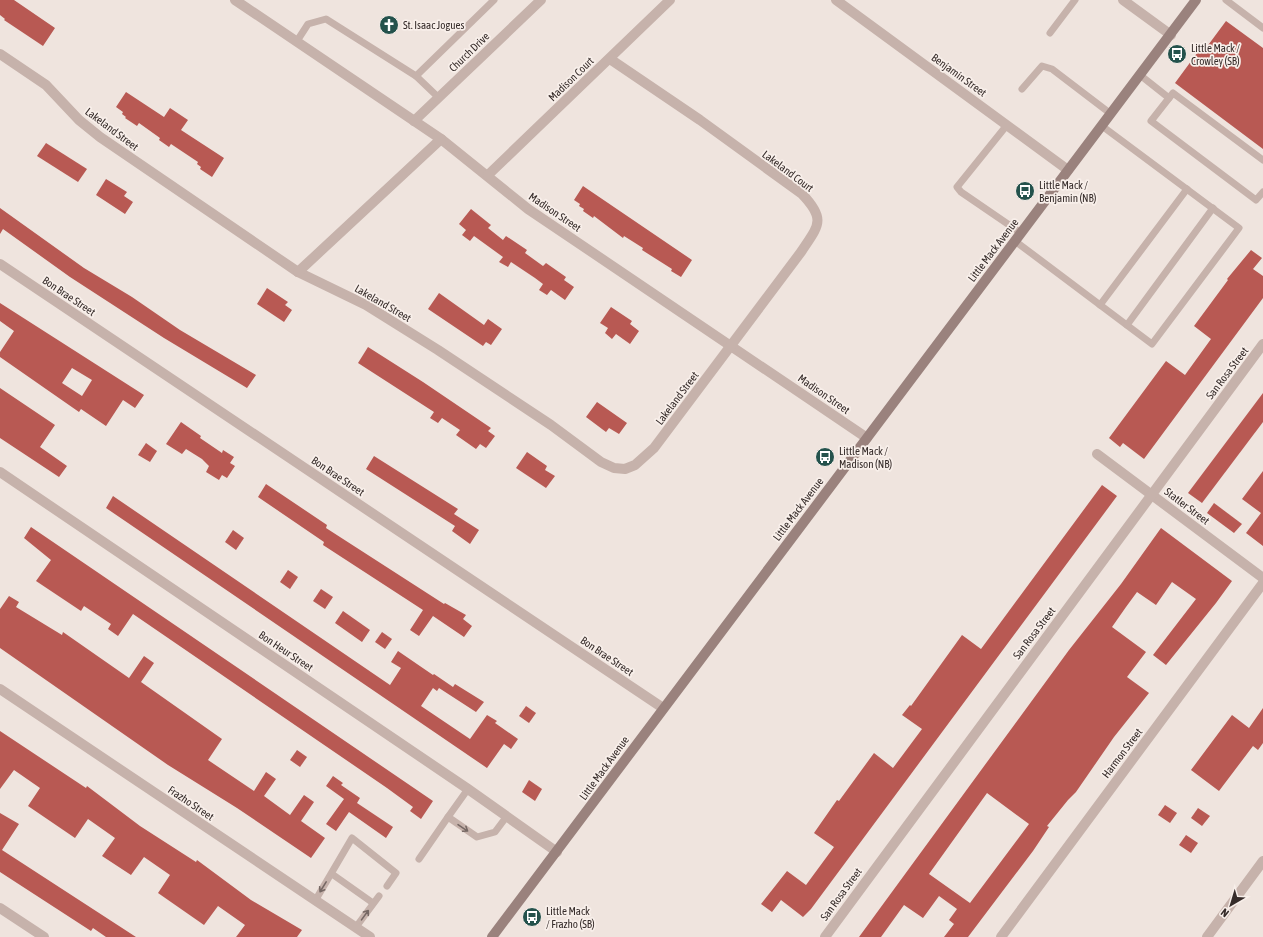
<svg xmlns="http://www.w3.org/2000/svg" width="1263" height="937" font-family="'Asap Condensed',sans-serif">
  <style>
    .building { fill: #b85953; fill-rule: evenodd }
    .lines { fill: none; stroke-linecap: round; stroke-linejoin: round }
    .lane { stroke: #c6b2ab; stroke-width: 7 }
    .street { stroke: #c6b2ab; stroke-width: 10 }
    .secondary { stroke: #9a827d; stroke-width: 10 }
    .oneway { stroke: #766864 }
    .labels { text-anchor: middle; stroke-width: 3.5; stroke-linejoin: round; paint-order: stroke }
    .poi-label { font-size: 11px; fill: #352b29; stroke: #f8efea; text-anchor: start }
    .street-label { font-size: 11px; fill: #352b29; stroke: #f8efea }
  </style>
  <rect width="100%" height="100%" fill="#efe4de"/>
  <g class="building">
    <polygon points="0,0 14,0 55,28 43,46 4,20 5,19 0,15"/>
    <polygon points="1226,21 1263,48 1263,149 1175,83 1200,49 1203,52"/>
    <polygon points="126,92 164,117 170,108 188,120 181,130 224,158 212,177 200,169 201,167 197,164 198,162 171,144 169,147 159,140 160,138 139,123 137,126 125,118 126,117 122,114 123,112 116,107"/>
    <polygon points="46,143 87,169 78,182 37,156"/>
    <polygon points="106,179 127,192 124,196 133,202 125,214 96,195"/>
    <polygon points="583,186 692,260 681,277 671,271 672,269 642,250 643,248 624,236 623,238 594,216 593,218 583,211 584,209 579,206 580,204 574,200"/>
    <polygon points="0,208 84,268 132,297 180,330 256,375 247,388 164,338 70,277 3,229 0,234"/>
    <polygon points="471,209 491,225 488,228 503,240 506,236 527,250 525,253 543,266 546,263 566,277 564,280 574,287 565,300 551,290 547,295 539,290 543,284 535,278 511,262 508,267 499,262 503,257 474,236 470,241 462,235 466,230 459,224"/>
    <polygon points="1251,250 1262,258 1253,269 1263,276 1263,298 1144,459 1123,443 1120,447 1109,438 1166,361 1185,375 1211,339 1194,326 1228,280 1227,279"/>
    <polygon points="267,288 288,302 285,305 292,310 284,322 257,304"/>
    <polygon points="439,293 484,325 488,319 502,329 491,345 486,342 483,346 428,309"/>
    <path d="M0 303 144 395 135 408 123 400 106 426 81 409 79 412 0 357V352L14 331 0 321ZM72 368 92 380 82 396 62 383Z"/>
    <polygon points="611,307 632,321 630,324 639,331 630,344 616,334 612,339 605,333 608,328 600,323"/>
    <polygon points="368,347 423,382 491,428 488,431 495,436 486,448 480,444 476,449 456,435 460,430 442,418 438,423 430,418 434,412 358,363"/>
    <polygon points="0,388 55,425 40,447 67,466 59,477 0,438"/>
    <polygon points="1263,393 1263,422 1202,503 1188,493"/>
    <polygon points="597,402 627,423 619,434 609,428 606,432 586,417"/>
    <polygon points="181,422 201,436 200,438 222,453 223,450 234,457 230,463 235,466 227,478 222,475 219,480 206,472 209,466 202,459 186,449 182,454 166,444"/>
    <polygon points="146,443 157,451 150,462 138,455"/>
    <polygon points="527,452 547,466 545,470 555,476 546,488 516,468"/>
    <polygon points="374,456 458,509 454,514 479,530 470,544 452,531 455,526 366,469"/>
    <polygon points="1263,471 1263,546 1246,533 1261,513 1242,499"/>
    <polygon points="266,484 327,525 326,528 444,604 445,603 466,615 463,619 472,626 464,637 433,616 419,636 410,630 423,610 323,545 324,542 258,497"/>
    <polygon points="1102,485 1117,496 811,909 803,917 781,900 772,912 761,904 787,871 806,885 834,847 814,833 837,800 839,801 874,753 893,768 922,729 902,715 910,705 911,706 962,635 981,649"/>
    <polygon points="113,496 390,685 401,668 391,662 398,651 433,675 434,674 453,687 455,684 484,702 476,712 439,688 437,691 433,688 421,706 470,739 487,715 497,721 495,723 518,739 511,749 504,744 487,768 106,508"/>
    <polygon points="1214,503 1242,524 1234,533 1207,513"/>
    <polygon points="31,527 433,801 421,819 410,811 413,807 387,788 133,614 118,636 108,629 111,624 84,606 81,611 36,581 51,560 24,538"/>
    <path d="M1161 528 1232 581 1216 603 1166 665 1153 655 1196 599 1172 582 1156 605 1137 592 1126 607 1112 627 1146 652 1127 677 1149 693 1114 737 1076 792 1068 800 1047 826 1049 827 1033 851 968 937H944L954 924 949 920 957 909 939 896 923 918 904 905 881 937H859L1069 650 1121 584ZM987 793 1029 824 970 903 929 874Z"/>
    <polygon points="233,530 244,538 236,550 225,542"/>
    <polygon points="288,570 298,577 290,589 280,582"/>
    <polygon points="321,589 333,597 325,609 313,601"/>
    <polygon points="9,596 19,602 16,607 62,635 63,632 129,678 144,656 154,663 141,682 222,739 208,760 254,791 266,772 276,779 264,796 290,815 304,795 314,802 301,821 325,838 311,858 237,808 168,765 0,648 0,609"/>
    <polygon points="343,611 370,630 362,642 335,623"/>
    <polygon points="382,632 392,639 385,649 375,642"/>
    <polygon points="526,706 536,713 529,723 519,716"/>
    <polygon points="1263,708 1263,743 1258,750 1253,746 1219,791 1191,770 1232,715 1249,728"/>
    <polygon points="0,731 86,788 87,786 140,826 196,862 197,860 251,900 302,930 297,937 236,937 245,925 218,906 204,925 158,893 170,875 144,857 131,875 102,856 115,838 88,819 75,838 28,806 40,788 14,770 0,789"/>
    <polygon points="297,750 307,757 300,767 290,760"/>
    <polygon points="333,776 343,783 341,785 360,798 357,803 393,827 386,838 349,812 336,831 326,824 344,799 326,786"/>
    <polygon points="529,780 542,789 535,801 522,792"/>
    <polygon points="1165,805 1177,813 1170,823 1158,815"/>
    <polygon points="1198,808 1210,816 1202,826 1191,818"/>
    <polygon points="0,813 19,824 2,850 136,937 106,937 93,928 91,931 0,872"/>
    <polygon points="1186,835 1198,843 1191,853 1179,845"/>
  </g>
  <g class="lines">
    <g class="lane">
      <polyline points="1226,0 1263,28"/>
      <polyline points="1050,33 1075,0"/>
      <polyline points="297,41 308,24 326,19 416,76 494,0"/>
      <polyline points="1140,75 1169,98"/>
      <polyline points="416,76 439,98"/>
      <polyline points="1022,89 1042,66 1052,69 1111,114"/>
      <polyline points="1007,125 957,187 961,192 1021,233"/>
      <polyline points="1263,160 1173,93 1151,121 1256,200 1263,192"/>
      <polyline points="1015,241 1152,344 1239,228 1102,126"/>
      <polyline points="1100,305 1187,189"/>
      <polyline points="1127,325 1213,208"/>
      <polyline points="468,789 448,817 477,837 495,832 507,816"/>
      <polyline points="419,859 448,817"/>
      <polyline points="332,874 373,903"/>
      <polyline points="315,901 352,838 396,873 387,886"/>
      <polyline points="356,927 379,896"/>
    </g>
    <g class="street">
      <polyline points="235,0 441,139 528,209 867,438"/>
      <polyline points="836,0 1068,170"/>
      <polyline points="1123,0 1171,35"/>
      <path d="M0 54 46 85 79 120 100 137 298 272 366 305 438 350 551 425 601 462 614 468 625 469 635 465 654 448 801 252C818 226 827 220 802 194L700 120 610 59"/>
      <polyline points="414,121 541,0"/>
      <polyline points="488,175 670,0"/>
      <polyline points="0,264 663,708"/>
      <polyline points="298,272 441,139"/>
      <polyline points="1097,454 1263,578"/>
      <polyline points="0,472 468,789 557,852"/>
      <polyline points="0,689 370,937"/>
      <polyline points="0,908 44,937"/>
      <polyline points="825,937 1263,344"/>
      <polyline points="1001,937 1263,583"/>
      <polyline points="1207,937 1263,861"/>
    </g>
    <polyline class="secondary" points="492,937 1196,0"/>
  </g>
  <defs><path id="oneway-shaft" d="M-6 0H5M1.5-3L5.5 0L1.5 3" fill="none" stroke-width="1.6" stroke-linecap="round" stroke-linejoin="round"/></defs>
  <g class="oneway">
    <use href="#oneway-shaft" transform="translate(463 828) rotate(34)"/>
    <use href="#oneway-shaft" transform="translate(323 887) rotate(122)"/>
    <use href="#oneway-shaft" transform="translate(365 915) rotate(-54)"/>
  </g>
  <defs>
    <g id="church-disc" transform="scale(1)"><circle r="9.5" fill="#24524c" stroke="#f8efea"/><path d="M-1.2-6h2.4v3.5h3.3v2.4h-3.3V6h-2.4V-.1h-3.3v-2.4h3.3Z" fill="#fff"/></g>
    <g id="bus-disc" transform="scale(1)"><circle r="9.5" fill="#24524c" stroke="#f8efea"/><path d="M-5-6H5V4H4V6H2V4H-2V6H-4V4H-5ZM-3.5-4V0h7V-4ZM-3.5 1.2v1.5H-2V1.2ZM2 1.2v1.5H3.5V1.2Z" fill="#fff"/></g>
  </defs>
  <g fill-rule="evenodd">
    <use href="#church-disc" x="389" y="25"/>
    <use href="#bus-disc" x="1177" y="54"/>
    <use href="#bus-disc" x="1025" y="191"/>
    <use href="#bus-disc" x="825" y="457"/>
    <use href="#bus-disc" x="532" y="917"/>
  </g>
  <g class="labels">
    <g class="poi-label">
      <text x="403" y="29">St. Isaac Jogues</text>
      <text x="1191" y="52">Little Mack /<tspan x="1191" dy="13">Crowley (SB)</tspan></text>
      <text x="1039" y="189">Little Mack /<tspan x="1039" dy="13">Benjamin (NB)</tspan></text>
      <text x="839" y="455">Little Mack /<tspan x="839" dy="13">Madison (NB)</tspan></text>
      <text x="546" y="915">Little Mack<tspan x="546" dy="13">/ Frazho (SB)</tspan></text>
    </g>
    <g class="street-label">
      <text transform="translate(469 52) rotate(-44)" y="4">Church Drive</text>
      <text transform="translate(959 75) rotate(36)" y="4">Benjamin Street</text>
      <text transform="translate(571 79) rotate(-44)" y="4">Madison Court</text>
      <text transform="translate(112 129) rotate(37)" y="4">Lakeland Street</text>
      <text transform="translate(788 171) rotate(37)" y="4">Lakeland Court</text>
      <text transform="translate(555 212) rotate(34)" y="4">Madison Street</text>
      <text transform="translate(993 250) rotate(-53)" y="4">Little Mack Avenue</text>
      <text transform="translate(69 296) rotate(34)" y="4">Bon Brae Street</text>
      <text transform="translate(383 303) rotate(30)" y="4">Lakeland Street</text>
      <text transform="translate(1227 373) rotate(-53)" y="4">San Rosa Street</text>
      <text transform="translate(824 394) rotate(35)" y="4">Madison Street</text>
      <text transform="translate(677 398) rotate(-53)" y="4">Lakeland Street</text>
      <text transform="translate(338 476) rotate(34)" y="4">Bon Brae Street</text>
      <text transform="translate(1187 506) rotate(37)" y="4">Statler Street</text>
      <text transform="translate(798 509) rotate(-53)" y="4">Little Mack Avenue</text>
      <text transform="translate(1034 633) rotate(-53)" y="4">San Rosa Street</text>
      <text transform="translate(286 651) rotate(34)" y="4">Bon Heur Street</text>
      <text transform="translate(607 656) rotate(34)" y="4">Bon Brae Street</text>
      <text transform="translate(1122 753) rotate(-53)" y="4">Harmon Street</text>
      <text transform="translate(604 768) rotate(-54)" y="4">Little Mack Avenue</text>
      <text transform="translate(191 803) rotate(34)" y="4">Frazho Street</text>
      <text transform="translate(841 894) rotate(-54)" y="4">San Rosa Street</text>
    </g>
  </g>
  <g transform="translate(1231 905) rotate(218)" stroke="#f8efea" stroke-width="3" paint-order="stroke">
  <path d="M0-3L7 15L0 10L-7 15Z" fill="#352b29"/>
  <text y="-6" font-size="11" font-weight="bold" text-anchor="middle" fill="#352b29">N</text>
  </g>
</svg>
